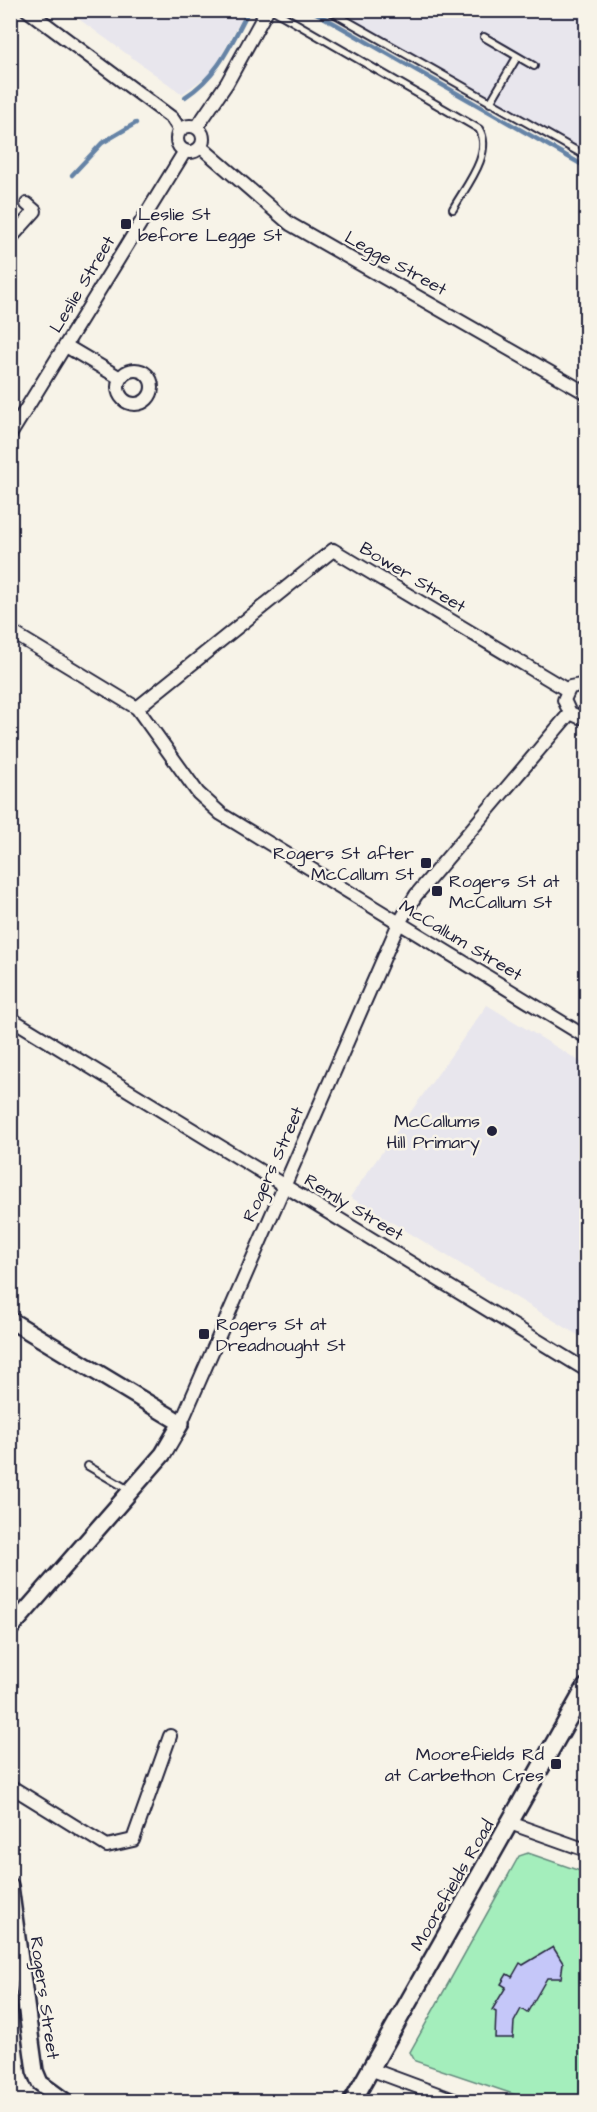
<svg xmlns="http://www.w3.org/2000/svg" width="597" height="2112" font-family="'Architects Daughter',sans-serif">
  <style>
    .built { fill: #e8e6ed }
    .green { fill: #a4eebc; stroke: #63887c; stroke-width: 1.5 }
    .lines { fill: none; stroke-linecap: round; stroke-linejoin: round }
    .stream { stroke: #6583a6; stroke-width: 4.5 }
    .building { fill: #c5c7f9; stroke: #22223b; stroke-width: 1.5 }
    .service-casing { stroke: #22223b; stroke-width: 10 }
    .minor-casing { stroke: #22223b; stroke-width: 16 }
    .tertiary-casing { stroke: #22223b; stroke-width: 20 }
    .secondary-casing { stroke: #22223b; stroke-width: 21 }
    .service { stroke: #f7f3e8; stroke-width: 6 }
    .minor { stroke: #f7f3e8; stroke-width: 12 }
    .tertiary { stroke: #f7f3e8; stroke-width: 15 }
    .secondary { stroke: #f7f3e8; stroke-width: 16 }
    .poi-dot { fill: #22223b; stroke: #f7f3e8; stroke-width: 2 }
    .labels { text-anchor: middle; stroke-width: 5; stroke-linejoin: round; paint-order: stroke }
    .poi-label { font-size: 18px; fill: #22223b; stroke: #f7f3e8; text-anchor: start }
    .street-label { font-size: 18px; fill: #22223b; stroke: #f7f3e8 }
  </style>
  <rect width="100%" height="100%" fill="#f7f3e8"/>
  <filter id="ink" filterUnits="userSpaceOnUse"><feTurbulence type="fractalNoise" baseFrequency=".0167" numOctaves="2"/><feDisplacementMap in="SourceGraphic" scale="12" xChannelSelector="R" yChannelSelector="G"/><feConvolveMatrix kernelMatrix="1 2 1 2 8 2 1 2 1" color-interpolation-filters="sRGB"/></filter>
  <g filter="url(#ink)">
    <g class="built">
      <polygon points="81,11 246,10 246,11 212,72 182,94 76,17"/>
      <polygon points="322,11 586,11 586,161"/>
      <polygon points="487,1005 586,1065 586,1340 350,1197"/>
    </g>
    <polygon class="green" points="528,1853 586,1873 586,2101 512,2101 516,2095 415,2061 410,2052 519,1856"/>
    <g class="lines">
      <g class="stream">
        <polyline points="311,10 586,167"/>
        <path d="M185 97C218 76 231 44 249 10"/>
        <polyline points="72,175 102,143 136,123"/>
      </g>
    </g>
    <polygon class="building" points="553,1947 563,1963 561,1978 547,1978 527,2013 521,2009 514,2022 513,2038 495,2038 496,2012 492,2010 506,1987 501,1984 507,1974 512,1977 520,1963 523,1965"/>
    <g class="lines">
      <g class="service-casing">
        <g id="service">
          <path d="M273 10 479 129C494 153 465 187 453 209"/>
          <polyline points="328,10 584,155"/>
          <polyline points="484,37 534,66"/>
          <polyline points="490,103 517,57"/>
          <polyline points="88,1466 129,1490"/>
        </g>
      </g>
      <g class="minor-casing">
        <g id="minor">
          <polyline points="27,10 172,118 180,130"/>
          <circle cx="190" cy="139" r="13"/>
          <polyline points="197,127 227,83 267,10"/>
          <polyline points="201,147 290,224 586,393"/>
          <polyline points="10,239 35,211 27,204"/>
          <polyline points="66,346 120,378"/>
          <circle cx="135" cy="387" r="17"/>
          <polyline points="10,435 185,151"/>
          <polyline points="10,631 137,708 198,793 221,814 586,1037"/>
          <polyline points="586,684 570,687 564,700 570,713 579,717 586,716"/>
          <polyline points="137,708 333,550 567,690"/>
          <polyline points="10,1018 586,1370"/>
          <polyline points="181,1423 399,923 416,895 570,713"/>
          <polyline points="10,1786 107,1846 133,1840 170,1736"/>
          <polyline points="510,1823 586,1850"/>
          <polyline points="370,2069 459,2102"/>
        </g>
      </g>
      <g class="tertiary-casing">
        <g id="tertiary">
          <polyline points="10,1320 181,1423 163,1454 10,1629"/>
          <polyline points="10,1886 35,2071 40,2083 66,2102"/>
        </g>
      </g>
      <g class="secondary-casing">
        <polyline id="secondary" points="352,2102 586,1687"/>
      </g>
      <use href="#service" class="service"/>
      <use href="#minor" class="minor"/>
      <use href="#tertiary" class="tertiary"/>
      <use href="#secondary" class="secondary"/>
    </g>
  </g>
  <g class="poi-dot">
    <rect x="120" y="218" width="12" height="12" rx="3"/>
    <rect x="420" y="857" width="12" height="12" rx="3"/>
    <rect x="431" y="885" width="12" height="12" rx="3"/>
    <circle cx="492" cy="1131" r="6"/>
    <rect x="198" y="1328" width="12" height="12" rx="3"/>
    <rect x="550" y="1758" width="12" height="12" rx="3"/>
  </g>
  <g class="labels">
    <g class="poi-label">
      <text x="138" y="220">Leslie St<tspan x="138" dy="21">before Legge St</tspan></text>
      <text x="414" y="859" text-anchor="end">Rogers St after<tspan x="414" dy="21">McCallum St</tspan></text>
      <text x="449" y="887">Rogers St at<tspan x="449" dy="21">McCallum St</tspan></text>
      <text x="480" y="1127" text-anchor="end">McCallums<tspan x="480" dy="21">Hill Primary</tspan></text>
      <text x="216" y="1330">Rogers St at<tspan x="216" dy="21">Dreadnought St</tspan></text>
      <text x="544" y="1760" text-anchor="end">Moorefields Rd<tspan x="544" dy="21">at Carbethon Cres</tspan></text>
    </g>
    <g class="street-label">
      <text transform="translate(396 263) rotate(29)" y="6">Legge Street</text>
      <text transform="translate(82 284) rotate(-59)" y="6">Leslie Street</text>
      <text transform="translate(413 577) rotate(31)" y="6">Bower Street</text>
      <text transform="translate(461 940) rotate(31)" y="6">McCallum Street</text>
      <text transform="translate(273 1164) rotate(-66)" y="6">Rogers Street</text>
      <text transform="translate(354 1207) rotate(31)" y="6">Remly Street</text>
      <text transform="translate(452 1885) rotate(-60)" y="6">Moorefields Road</text>
      <text transform="translate(45 1998) rotate(82)" y="6">Rogers Street</text>
    </g>
  </g>
  <rect width="597" height="2112" fill="none" stroke="#f7f3e8" stroke-width="36"/>
  <rect x="18" y="18" width="561" height="2076" fill="none" stroke="#22223b" stroke-width="2" filter="url(#ink)"/>
</svg>
